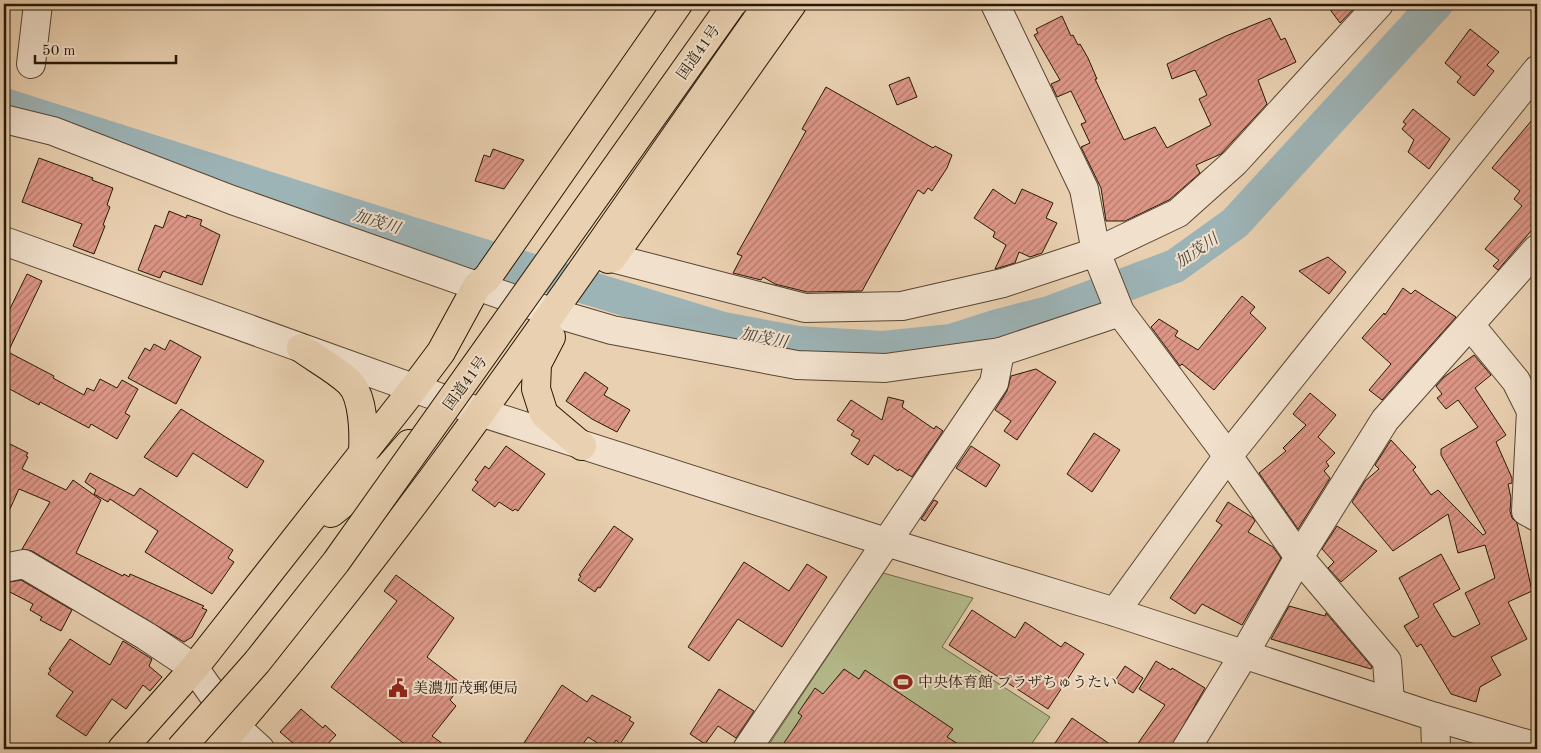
<svg xmlns="http://www.w3.org/2000/svg" width="1541" height="753" font-family="'Old Standard TT','Noto Serif JP',serif">
  <style>
    .pitch { fill: #b5bb8c; stroke: #6e6a4a }
    .lines { fill: none; stroke-linecap: round; stroke-linejoin: round }
    .river { stroke: #9db4b7; stroke-width: 34 }
    .building { fill: url(#building-hatch); stroke: #271807 }
    .minor-casing { stroke: #584631; stroke-width: 30 }
    .highway-casing { stroke: #271807; stroke-width: 30 }
    .minor { stroke: #f1e0cc; stroke-width: 28 }
    .highway { stroke: #e9d0b0; stroke-width: 28 }
    .highway-bridge-casing { stroke: #271807; stroke-width: 30; stroke-linecap: butt }
    .highway-bridge { stroke: #e9d0b0; stroke-width: 28 }
    .labels { text-anchor: middle; stroke-width: 4; stroke-linejoin: round; paint-order: stroke }
    .street-label { font-size: 15px; fill: #271807; stroke: #f1e0cc }
    .poi-label { font-size: 15px; fill: #271807; stroke: #f1e0cc; text-anchor: start }
    .water-label { font-size: 16px; font-style: italic; fill: #4a473c; stroke: #f1e0cc }
  </style>
  <defs>
    <pattern id="building-hatch" width="6" height="6" patternUnits="userSpaceOnUse" patternTransform="scale(1.25)"><rect width="6" height="6" fill="#dd9686"/><path d="M-1 1l2-2M0 6l6-6M5 7l2-2" fill="none" stroke="#b3796c"/></pattern>
  </defs>
  <rect width="100%" height="100%" fill="#e9d0b0"/>
  <filter id="stains"><feTurbulence type="fractalNoise" baseFrequency=".004" numOctaves="4"/><feColorMatrix values="0 0 0 0 .2 0 0 0 0 .09 0 0 0 0 .02 0 0 0 .5 -.17"/></filter>
  <radialGradient id="worn" r=".72"><stop offset=".6" stop-color="#630" stop-opacity="0"/><stop offset="1" stop-color="#630" stop-opacity=".3"/></radialGradient>
  <polygon class="pitch" points="883,573 973,598 942,647 1050,717 1028,749 766,749"/>
  <g class="lines">
    <polyline class="river" points="4,105 428,239 723,329 798,343 883,348 951,341 998,326 1049,313 1175,266 1235,223 1436,4"/>
  </g>
  <g class="building">
    <polygon points="1326,4 1358,4 1340,23"/>
    <polygon points="1062,16 1071,36 1073,35 1078,45 1080,44 1088,58 1097,79 1095,79 1124,140 1155,127 1167,148 1211,125 1199,99 1207,95 1195,70 1172,79 1167,64 1226,36 1270,18 1281,40 1285,38 1296,62 1258,80 1267,104 1221,154 1196,165 1200,173 1169,200 1125,221 1106,221 1101,188 1081,147 1090,143 1081,124 1086,122 1071,91 1057,97 1051,84 1060,80 1034,35 1038,33 1036,29"/>
    <polygon points="1470,29 1499,52 1487,65 1494,71 1474,96 1457,82 1461,77 1445,63"/>
    <polygon points="909,77 917,97 897,105 889,85"/>
    <polygon points="826,87 933,148 935,146 952,155 947,168 932,191 928,188 924,194 918,190 862,291 807,292 775,284 763,277 761,280 733,273 742,256 737,254 806,131 802,129"/>
    <polygon points="1413,109 1450,139 1429,169 1408,152 1414,140 1402,129 1406,124 1403,122"/>
    <polygon points="1537,114 1537,224 1498,270 1493,266 1499,260 1485,249 1522,206 1514,199 1520,191 1492,168"/>
    <polygon points="493,149 524,160 504,189 475,181 484,155 490,157"/>
    <polygon points="39,158 93,178 92,180 113,188 107,205 110,207 103,225 105,226 94,254 73,246 82,224 22,202"/>
    <polygon points="993,189 1015,204 1022,189 1053,203 1046,218 1057,223 1042,253 1030,257 1019,252 1015,263 995,269 1006,245 993,237 995,232 974,218"/>
    <polygon points="169,211 186,218 187,215 202,220 200,225 220,235 202,285 163,271 160,278 138,270 155,225 163,228"/>
    <polygon points="1328,257 1346,272 1329,294 1299,271"/>
    <polygon points="27,274 42,281 8,352 54,376 53,378 84,395 87,388 94,391 100,379 117,388 122,380 138,389 125,413 130,416 117,439 91,424 89,428 40,402 39,405 6,387 9,380 4,377 4,321"/>
    <polygon points="1403,288 1411,294 1415,290 1456,317 1382,400 1369,390 1391,364 1362,338 1384,313 1385,315"/>
    <polygon points="1242,296 1255,307 1250,313 1266,328 1214,390 1182,364 1180,366 1151,327 1159,319 1178,331 1175,336 1198,350"/>
    <polygon points="170,340 201,357 176,404 128,378 145,348 150,351 154,344 165,350"/>
    <polygon points="1474,355 1491,375 1475,388 1506,435 1496,442 1512,478 1512,483 1508,484 1511,498 1510,511 1512,518 1517,523 1532,591 1508,602 1527,639 1491,657 1501,675 1480,687 1476,702 1451,694 1421,644 1417,647 1404,626 1419,617 1399,578 1441,554 1460,589 1433,604 1452,636 1455,637 1480,624 1465,593 1495,578 1485,545 1458,553 1448,514 1393,551 1352,502 1365,481 1379,469 1375,465 1391,440 1416,467 1413,470 1431,495 1438,490 1483,535 1486,533 1441,455 1441,449 1478,427 1458,400 1446,409 1437,398 1442,394 1436,386 1444,377"/>
    <polygon points="1036,369 1056,382 1017,440 1004,431 1011,421 995,410 1007,391 1011,376"/>
    <polygon points="585,372 608,388 604,395 630,410 617,432 592,419 566,401"/>
    <polygon points="1310,393 1336,415 1318,437 1335,453 1326,462 1329,466 1324,471 1330,478 1298,529 1259,473 1286,451 1283,448 1306,425 1293,414"/>
    <polygon points="888,397 904,401 902,407 934,429 936,426 943,431 912,477 899,469 898,471 874,455 868,465 851,454 860,440 851,435 854,431 837,420 851,400 882,420"/>
    <polygon points="181,409 264,461 247,488 193,453 177,477 144,457"/>
    <polygon points="1094,433 1120,450 1092,492 1067,474"/>
    <polygon points="4,441 28,453 26,456 28,457 22,469 66,490 73,480 101,500 76,553 123,576 124,574 129,577 130,574 204,606 202,608 207,610 192,637 184,642 32,551 22,549 50,502 19,489 4,522"/>
    <polygon points="506,446 545,474 518,511 515,509 513,511 499,502 495,507 472,490 478,482 475,480 485,466 489,469"/>
    <polygon points="971,446 1000,465 986,487 956,468"/>
    <polygon points="90,473 134,496 140,488 233,550 228,558 234,562 212,594 145,552 158,531 110,499 108,502 94,494 96,490 85,482"/>
    <polygon points="934,500 938,502 925,521 921,519"/>
    <polygon points="1228,502 1253,518 1255,521 1248,532 1273,547 1281,558 1242,625 1202,604 1195,614 1170,598 1222,525 1216,521"/>
    <polygon points="614,526 633,539 600,588 598,587 595,592 578,580 581,576 579,575"/>
    <polygon points="1337,526 1377,551 1341,582 1328,568 1334,562 1322,549"/>
    <polygon points="744,562 789,591 807,564 827,577 782,647 738,619 709,661 688,647"/>
    <polygon points="396,575 454,618 427,657 462,684 450,700 456,706 432,736 450,749 411,749 331,687 397,601 384,591"/>
    <polygon points="21,580 72,610 61,631 40,620 42,617 30,610 33,604 4,589 4,583"/>
    <polygon points="1289,606 1325,616 1326,613 1372,667 1371,669 1271,639"/>
    <polygon points="972,610 1015,638 1025,622 1061,647 1065,642 1084,654 1048,709 949,645"/>
    <polygon points="70,639 110,665 123,641 152,659 149,666 162,677 150,691 143,685 126,709 112,699 86,736 56,716 73,692 48,674 51,670 49,669"/>
    <polygon points="1156,661 1171,670 1172,668 1205,688 1170,749 1134,749 1165,705 1139,689"/>
    <polygon points="1125,666 1143,678 1133,693 1115,681"/>
    <polygon points="844,669 859,679 865,670 953,729 947,737 966,749 780,749 802,716 798,713 815,688 823,694"/>
    <polygon points="562,685 587,702 592,695 631,717 629,720 634,723 620,744 616,740 610,749 607,749 588,737 579,749 520,749"/>
    <polygon points="719,689 754,711 736,738 718,726 705,744 690,734"/>
    <polygon points="301,709 323,728 325,725 336,735 323,749 300,749 280,732"/>
    <polygon points="1072,718 1117,749 1051,749"/>
  </g>
  <g class="lines">
    <g class="minor-casing">
      <g id="minor">
        <polyline points="995,4 1084,189 1096,252 1120,312 1228,456 1299,557 1387,661 1390,701"/>
        <polyline points="31,64 38,4"/>
        <polyline points="4,119 53,131 232,200 554,313 612,330 797,365 885,368 1000,352 1120,312"/>
        <polyline points="4,241 483,413 886,542 1115,612 1435,717 1537,747"/>
        <polyline points="612,258 805,308 902,306 1003,283 1096,252 1178,213 1235,162 1379,4"/>
        <polyline points="1470,325 1516,381 1531,411 1526,511 1537,517"/>
        <polyline points="4,568 24,564 146,636 194,668 236,727 260,749"/>
        <polyline points="1115,612 1228,456 1537,70"/>
        <polyline points="1435,717 1436,749"/>
        <polyline points="747,749 994,383 1000,352"/>
        <polyline points="1186,749 1243,656 1299,557 1385,420 1537,249"/>
      </g>
    </g>
    <g class="highway-casing">
      <g id="highway">
        <polyline points="608,259 612,258 792,4"/>
        <polyline points="551,337 537,364 536,389 544,414 582,446"/>
        <path d="M301 348C316 359 335 369 349 382 364 396 364 434 363 454"/>
        <polyline points="331,513 389,467 409,444"/>
        <polyline points="122,749 194,668 414,388 441,352 477,286 487,278 678,4"/>
        <path d="M216 749C420 516 590 256 768 4"/>
      </g>
    </g>
    <use href="#minor" class="minor"/>
    <use href="#highway" class="highway"/>
    <g class="highway-bridge-casing">
      <polyline id="highway-bridge" points="180,749 257,662 336,562 732,4"/>
    </g>
    <use href="#highway-bridge" class="highway-bridge"/>
  </g>
  <defs>
    <g id="stadium-bare" transform="scale(1.5)"><path d="M0-5a6.5 5 0 1 0 0 10a6.5 5 0 1 0 0-10ZM-3.5-1.8h7v3.6h-7Z" fill="#8f2418" stroke="#f1e0cc" stroke-width="2.5" paint-order="stroke"/></g>
    <g id="civic-bare" transform="scale(1.5)"><path d="M-.6-6.5H3V-4.5H.6V-3L4-1V1h2V6H-6V1h2V-1L-.6-3ZM-1.2 2.5V6h2.4V2.5Z" fill="#8f2418" stroke="#f1e0cc" stroke-width="2.5" paint-order="stroke"/></g>
  </defs>
  <g fill-rule="evenodd">
    <use href="#stadium-bare" x="903" y="682"/>
    <use href="#civic-bare" x="398" y="688"/>
  </g>
  <g class="labels">
    <g class="street-label">
      <text transform="translate(698 52) rotate(-55)" y="5">国道41号</text>
      <text transform="translate(465 383) rotate(-54)" y="5">国道41号</text>
    </g>
    <g class="poi-label">
      <text x="918" y="687">中央体育館 プラザちゅうたい</text>
      <text x="413" y="693">美濃加茂郵便局</text>
    </g>
    <g class="water-label">
      <text transform="translate(377 221) rotate(17)" y="6">加茂川</text>
      <text transform="translate(1196 250) rotate(-34)" y="6">加茂川</text>
      <text transform="translate(764 337) rotate(11)" y="6">加茂川</text>
    </g>
  </g>
  <rect width="1541" height="753" fill="none" stroke="#e9d0b0" stroke-width="20"/>
  <rect x="5" y="5" width="1531" height="743" fill="none" stroke="#271807" stroke-width="2.5"/>
  <rect x="10" y="10" width="1521" height="733" fill="none" stroke="#271807"/>
  <path d="M35 55v8h141v-8" fill="none" stroke="#271807" stroke-width="2.5"/>
  <text x="42" y="55" font-size="15" fill="#271807" stroke="#f1e0cc" stroke-width="4" paint-order="stroke">50 m</text>
  <rect width="100%" height="100%" filter="url(#stains)"/>
  <rect width="100%" height="100%" fill="url(#worn)"/>
</svg>
